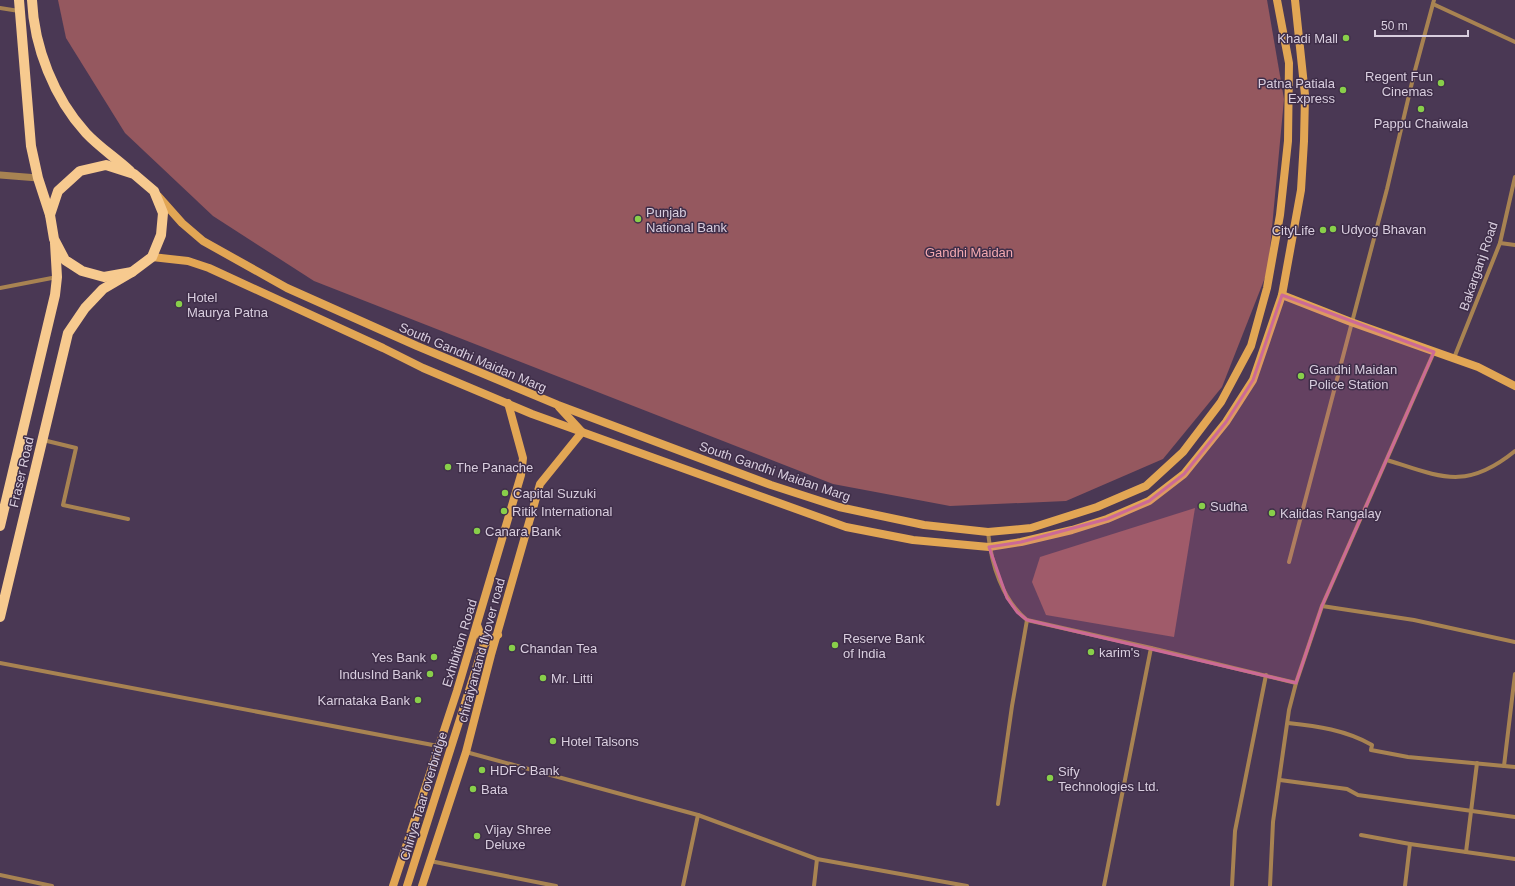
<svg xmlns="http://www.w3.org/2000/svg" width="1515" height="886" font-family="Helvetica,sans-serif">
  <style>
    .green { fill: #95585f }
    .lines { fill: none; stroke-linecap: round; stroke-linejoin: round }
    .minor { stroke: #a88352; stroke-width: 4 }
    .tertiary { stroke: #a88352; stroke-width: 7 }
    .secondary { stroke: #e2a654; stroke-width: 8 }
    .primary { stroke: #f7ca8f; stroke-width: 10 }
    .marked { fill: #cc6a96; fill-opacity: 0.2; stroke: #cc6a96; stroke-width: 3; stroke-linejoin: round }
    .poi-dot { fill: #88cf4a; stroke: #3f2e49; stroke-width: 1.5 }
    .labels { text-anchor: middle; stroke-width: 3; stroke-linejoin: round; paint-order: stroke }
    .poi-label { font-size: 13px; fill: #d9cedf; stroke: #3f2e49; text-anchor: start }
    .park-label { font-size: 13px; fill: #f4a9b0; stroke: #3f2e49 }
    .street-label { font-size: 13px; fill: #d9cedf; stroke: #3f2e49 }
  </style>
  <rect width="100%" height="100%" fill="#4a3854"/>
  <g class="green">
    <polygon points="58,0 1267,0 1284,99 1268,270 1222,387 1163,459 1066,501 950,506 833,484 314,281 213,216 125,133 66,38"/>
    <polygon points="1195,508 1174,637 1046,615 1032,582 1040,557"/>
  </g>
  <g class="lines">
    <g class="minor">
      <polyline points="1433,4 1515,42"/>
      <polyline points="0,8 19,11"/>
      <polyline points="1500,243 1515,245"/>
      <polyline points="0,288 57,277"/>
      <polyline points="1454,358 1500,243 1515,177"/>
      <polyline points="43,440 76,448 63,505 128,519"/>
      <path d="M1387 460C1441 477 1466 491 1515 451"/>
      <path d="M988 532C991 563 1002 600 1027 620L1151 648"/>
      <polyline points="1289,562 1387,189 1414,74 1434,0"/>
      <polyline points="1322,606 1414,620 1515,642"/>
      <polyline points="0,663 438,746"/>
      <path d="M1288 723C1317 726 1346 730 1372 745L1371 750 1408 757 1515 767"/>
      <polyline points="466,752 698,815 817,859 967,886"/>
      <polyline points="1504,766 1515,674"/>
      <polyline points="1280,780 1347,789 1358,795 1515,817"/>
      <polyline points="998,804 1012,706 1027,620"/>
      <polyline points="1361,835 1410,844 1515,859"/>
      <polyline points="1466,852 1477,763"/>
      <polyline points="430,861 556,886"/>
      <polyline points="0,875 52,886"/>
      <polyline points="683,886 698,815"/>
      <polyline points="814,886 817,859"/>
      <polyline points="1104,886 1151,648 1296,683"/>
      <polyline points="1232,886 1235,831 1266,675"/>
      <polyline points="1270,886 1273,822 1289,710 1296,683 1322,606 1434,352"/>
      <polyline points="1405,886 1410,844"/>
    </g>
    <polyline class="tertiary" points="0,175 38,178"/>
    <g class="secondary">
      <polyline points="158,196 182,223 203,241 287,288 417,346 558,405 771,485 839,507 924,525 988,532 1031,528 1097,507 1146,486 1183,452 1221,402 1251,346 1267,288 1280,215 1288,141 1289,63 1277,0"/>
      <polyline points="152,257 188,261 209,268 383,348 423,368 532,414 846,527 913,540 989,547 1021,542 1072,530 1107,519 1149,501 1184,474 1226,422 1253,380 1282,295 1301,190 1304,141 1305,95 1295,0"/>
      <polyline points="1282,295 1351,322 1478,367 1515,386"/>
      <polyline points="477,625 484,644"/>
      <polyline points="393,886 457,691 521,475 523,458 508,403"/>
      <polyline points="407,886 480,656 484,644 498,635"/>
      <polyline points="422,886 466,752 491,655 540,484 582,432 559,407"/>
    </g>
    <g class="primary">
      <polyline points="19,0 31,146 38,178 50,215"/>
      <path d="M32 0C34 47 54 98 86 133 99 147 116 158 130 171"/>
      <polygon points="106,165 134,174 154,191 163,213 161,235 152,257 132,272 104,277 82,271 65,260 54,239 50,215 58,191 80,171"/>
      <polyline points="0,526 55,295 57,277 55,243"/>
      <polyline points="0,617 68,333 85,308 103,289 132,272"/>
    </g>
  </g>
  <path class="marked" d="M1282 295 1434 352 1322 606 1296 683 1027 620 1017 612 1007 598 989 547 1021 542 1107 519 1149 501 1184 474 1226 422 1253 380Z"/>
  <g class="poi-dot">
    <circle cx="1346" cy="38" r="4"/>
    <circle cx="1441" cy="83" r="4"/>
    <circle cx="1343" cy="90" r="4"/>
    <circle cx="1421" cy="109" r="4"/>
    <circle cx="638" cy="219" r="4"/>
    <circle cx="1333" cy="229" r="4"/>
    <circle cx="1323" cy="230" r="4"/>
    <circle cx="179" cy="304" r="4"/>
    <circle cx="1301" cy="376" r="4"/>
    <circle cx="448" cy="467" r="4"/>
    <circle cx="505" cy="493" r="4"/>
    <circle cx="1202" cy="506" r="4"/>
    <circle cx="504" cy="511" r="4"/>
    <circle cx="1272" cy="513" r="4"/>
    <circle cx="477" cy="531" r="4"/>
    <circle cx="835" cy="645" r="4"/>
    <circle cx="512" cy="648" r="4"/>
    <circle cx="1091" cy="652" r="4"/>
    <circle cx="434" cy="657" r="4"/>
    <circle cx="430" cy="674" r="4"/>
    <circle cx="543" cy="678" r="4"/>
    <circle cx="418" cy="700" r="4"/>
    <circle cx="553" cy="741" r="4"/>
    <circle cx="482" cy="770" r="4"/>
    <circle cx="1050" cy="778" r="4"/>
    <circle cx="473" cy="789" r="4"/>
    <circle cx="477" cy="836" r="4"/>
  </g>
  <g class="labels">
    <g class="poi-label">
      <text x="1338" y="43" text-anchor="end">Khadi Mall</text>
      <text x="1433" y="81" text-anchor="end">Regent Fun<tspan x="1433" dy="15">Cinemas</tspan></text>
      <text x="1335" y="88" text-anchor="end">Patna Patiala<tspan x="1335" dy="15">Express</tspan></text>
      <text x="1421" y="128" text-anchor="middle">Pappu Chaiwala</text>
      <text x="646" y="217">Punjab<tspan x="646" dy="15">National Bank</tspan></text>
      <text x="1341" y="234">Udyog Bhavan</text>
      <text x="1315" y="235" text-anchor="end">CityLife</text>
      <text x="187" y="302">Hotel<tspan x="187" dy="15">Maurya Patna</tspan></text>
      <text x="1309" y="374">Gandhi Maidan<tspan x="1309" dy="15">Police Station</tspan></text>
      <text x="456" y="472">The Panache</text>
      <text x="513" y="498">Capital Suzuki</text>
      <text x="1210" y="511">Sudha</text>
      <text x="512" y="516">Ritik International</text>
      <text x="1280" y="518">Kalidas Rangalay</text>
      <text x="485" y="536">Canara Bank</text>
      <text x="843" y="643">Reserve Bank<tspan x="843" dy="15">of India</tspan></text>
      <text x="520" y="653">Chandan Tea</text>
      <text x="1099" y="657">karim's</text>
      <text x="426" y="662" text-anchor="end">Yes Bank</text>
      <text x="422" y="679" text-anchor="end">IndusInd Bank</text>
      <text x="551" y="683">Mr. Litti</text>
      <text x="410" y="705" text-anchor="end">Karnataka Bank</text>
      <text x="561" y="746">Hotel Talsons</text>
      <text x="490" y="775">HDFC Bank</text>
      <text x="1058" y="776">Sify<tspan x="1058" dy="15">Technologies Ltd.</tspan></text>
      <text x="481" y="794">Bata</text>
      <text x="485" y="834">Vijay Shree<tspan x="485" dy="15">Deluxe</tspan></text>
    </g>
    <g class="park-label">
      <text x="969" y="257">Gandhi Maidan</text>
    </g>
    <g class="street-label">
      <text transform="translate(1478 266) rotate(-71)" y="5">Bakarganj Road</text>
      <text transform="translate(473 357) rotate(23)" y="5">South Gandhi Maidan Marg</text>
      <text transform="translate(775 471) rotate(19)" y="5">South Gandhi Maidan Marg</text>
      <text transform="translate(21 472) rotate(-77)" y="5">Fraser Road</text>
      <text transform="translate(459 643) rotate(-73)" y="5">Exhibition Road</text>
      <text transform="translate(481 650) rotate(-75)" y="5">chiraiyantand flyover road</text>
      <text transform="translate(423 796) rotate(-73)" y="5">Chiriya Taar overbridge</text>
    </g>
  </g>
  <path d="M1375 30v6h93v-6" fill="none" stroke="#d9cedf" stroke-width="2"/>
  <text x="1381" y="30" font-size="12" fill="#d9cedf" stroke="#3f2e49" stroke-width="3" paint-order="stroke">50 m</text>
</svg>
